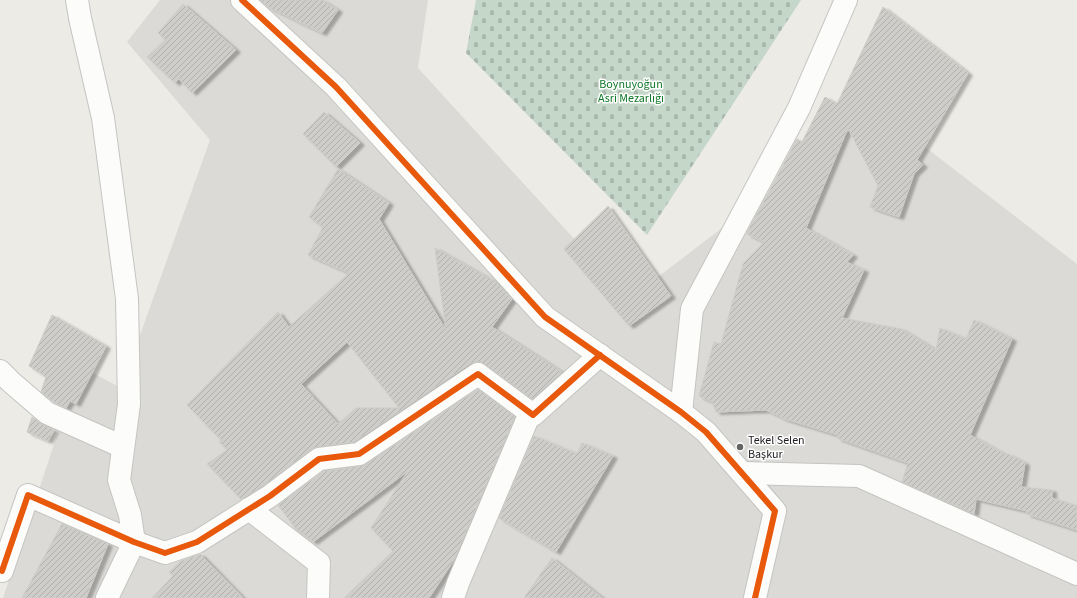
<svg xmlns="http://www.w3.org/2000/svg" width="1077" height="598" font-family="'Source Sans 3',sans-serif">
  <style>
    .residential { fill: #dbdad7 }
    .cemetery { fill: url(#cemetery-stones) }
    .building { fill: url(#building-hatch); stroke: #cfccc7; fill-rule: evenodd; filter: url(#shadow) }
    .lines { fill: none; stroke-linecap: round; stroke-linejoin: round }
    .minor-casing { stroke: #c4c4c2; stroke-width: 24 }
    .tertiary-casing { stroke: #c4c4c2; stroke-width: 24 }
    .minor { stroke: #fcfcfb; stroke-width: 22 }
    .tertiary { stroke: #fcfcfb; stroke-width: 22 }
    .cycleway-casing { stroke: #fff; stroke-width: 8 }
    .cycleway { stroke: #e8590c; stroke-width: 6 }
    .poi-dot { fill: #656563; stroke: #fff; stroke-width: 1.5 }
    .labels { text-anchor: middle; stroke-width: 3; stroke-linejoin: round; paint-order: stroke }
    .park-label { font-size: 12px; fill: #0f7827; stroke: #fff }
    .poi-label { font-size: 12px; fill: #1d1d1d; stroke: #fff; text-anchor: start }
  </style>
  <defs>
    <pattern id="cemetery-stones" width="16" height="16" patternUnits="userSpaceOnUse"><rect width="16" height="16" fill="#c5d7c8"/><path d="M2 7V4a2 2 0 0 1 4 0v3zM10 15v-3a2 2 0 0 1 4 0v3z" fill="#a9b8ab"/></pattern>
    <pattern id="building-hatch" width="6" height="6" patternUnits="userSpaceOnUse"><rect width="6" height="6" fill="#cecdc9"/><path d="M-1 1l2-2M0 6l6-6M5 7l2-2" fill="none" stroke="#b0b0ac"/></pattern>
    <filter id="shadow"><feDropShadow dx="4.5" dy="2.5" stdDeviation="1" flood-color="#0004"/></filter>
  </defs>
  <rect width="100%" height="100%" fill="#ecebe6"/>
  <polygon class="residential" points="160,0 428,0 418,68 629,299 877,110 1077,264 1077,598 3,598 80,366 121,388 210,140 127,42"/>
  <polygon class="cemetery" points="476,0 801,0 647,235 466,53"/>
  <g class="building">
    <polygon points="260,0 322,0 338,10 322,33 268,7"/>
    <polygon points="183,4 236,50 192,93 179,79 175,83 147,57 165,40 158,33"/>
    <polygon points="883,7 968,73 917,160 923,165 914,174 899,217 870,207 878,186 848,128 806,228 853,255 847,262 864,270 842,318 901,329 936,350 940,328 966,339 974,320 1012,339 970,435 1006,455 1008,454 1025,463 1021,487 1052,490 1052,498 1077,506 1077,530 1027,514 1027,511 976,499 974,514 902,482 908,463 837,438 838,435 785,419 766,410 716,412 712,402 699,396 714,342 721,344 743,264 764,242 747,234 748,231 797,139 802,142 825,97 837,104"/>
    <polygon points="324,112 360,143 336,167 303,134"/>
    <path d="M338 169 389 203 379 219 446 330 435 248 497 283 512 299 492 327 562 372 532 399 485 364 479 362 471 363 354 442 317 447 312 449 263 486 241 499 207 464 227 450 219 442 221 440 187 405 278 312 289 327 349 273 308 255 323 227 309 217ZM347 342 399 408H356L338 424 301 384Z"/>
    <polygon points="608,206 671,296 629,326 564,249"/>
    <polygon points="52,315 106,346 76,404 70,401 66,408 54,402 41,392 46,377 29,366"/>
    <polygon points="478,389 515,417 454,560 429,598 344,598 393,551 371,528 408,471 313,542 296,529 278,505 324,471 361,466 366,464"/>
    <polygon points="32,417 42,424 54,430 48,441 27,432"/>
    <polygon points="534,436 577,454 582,443 613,456 556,552 499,518"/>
    <polygon points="62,524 108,544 86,598 22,598"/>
    <polygon points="200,554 243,598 152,598 173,576 169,572 181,561"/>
    <polygon points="552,558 602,598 524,598"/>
  </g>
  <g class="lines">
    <g class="minor-casing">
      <g id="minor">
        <polyline points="77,0 80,18 103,118 127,299 129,404 119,480 130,515 134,542 107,598"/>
        <polyline points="0,371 11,382 47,413 123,447"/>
        <polyline points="249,509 319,563 318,598"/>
        <polyline points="2,571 28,495 134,542 165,553 197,542 270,496 319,459 359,454 478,374 533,415 600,355"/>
        <polyline points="453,598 458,583 530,413"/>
      </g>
    </g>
    <g class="tertiary-casing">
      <g id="tertiary">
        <polyline points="242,0 336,87 545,317 681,412 706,432 775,511 755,598"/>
        <polyline points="681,412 692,309 799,108 846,0"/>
        <polyline points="742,473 859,476 1077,574"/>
      </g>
    </g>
    <use href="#minor" class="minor"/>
    <use href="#tertiary" class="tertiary"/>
    <g class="cycleway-casing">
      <g id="cycleway">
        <polyline points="242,0 336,87 545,317 681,412 706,432 775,511 755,598"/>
        <polyline points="2,571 28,495 134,542 165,553 197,542 270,496 319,459 359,454 478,374 533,415 600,355"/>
      </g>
    </g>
    <use href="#cycleway" class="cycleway"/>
  </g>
  <circle class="poi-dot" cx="740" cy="447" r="4"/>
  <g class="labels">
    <g class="park-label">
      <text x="631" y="88">Boynuyoğun<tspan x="631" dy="14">Asri Mezarlığı</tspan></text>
    </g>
    <g class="poi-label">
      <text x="748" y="444">Tekel Selen<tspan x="748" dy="14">Başkur</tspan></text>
    </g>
  </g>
</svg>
